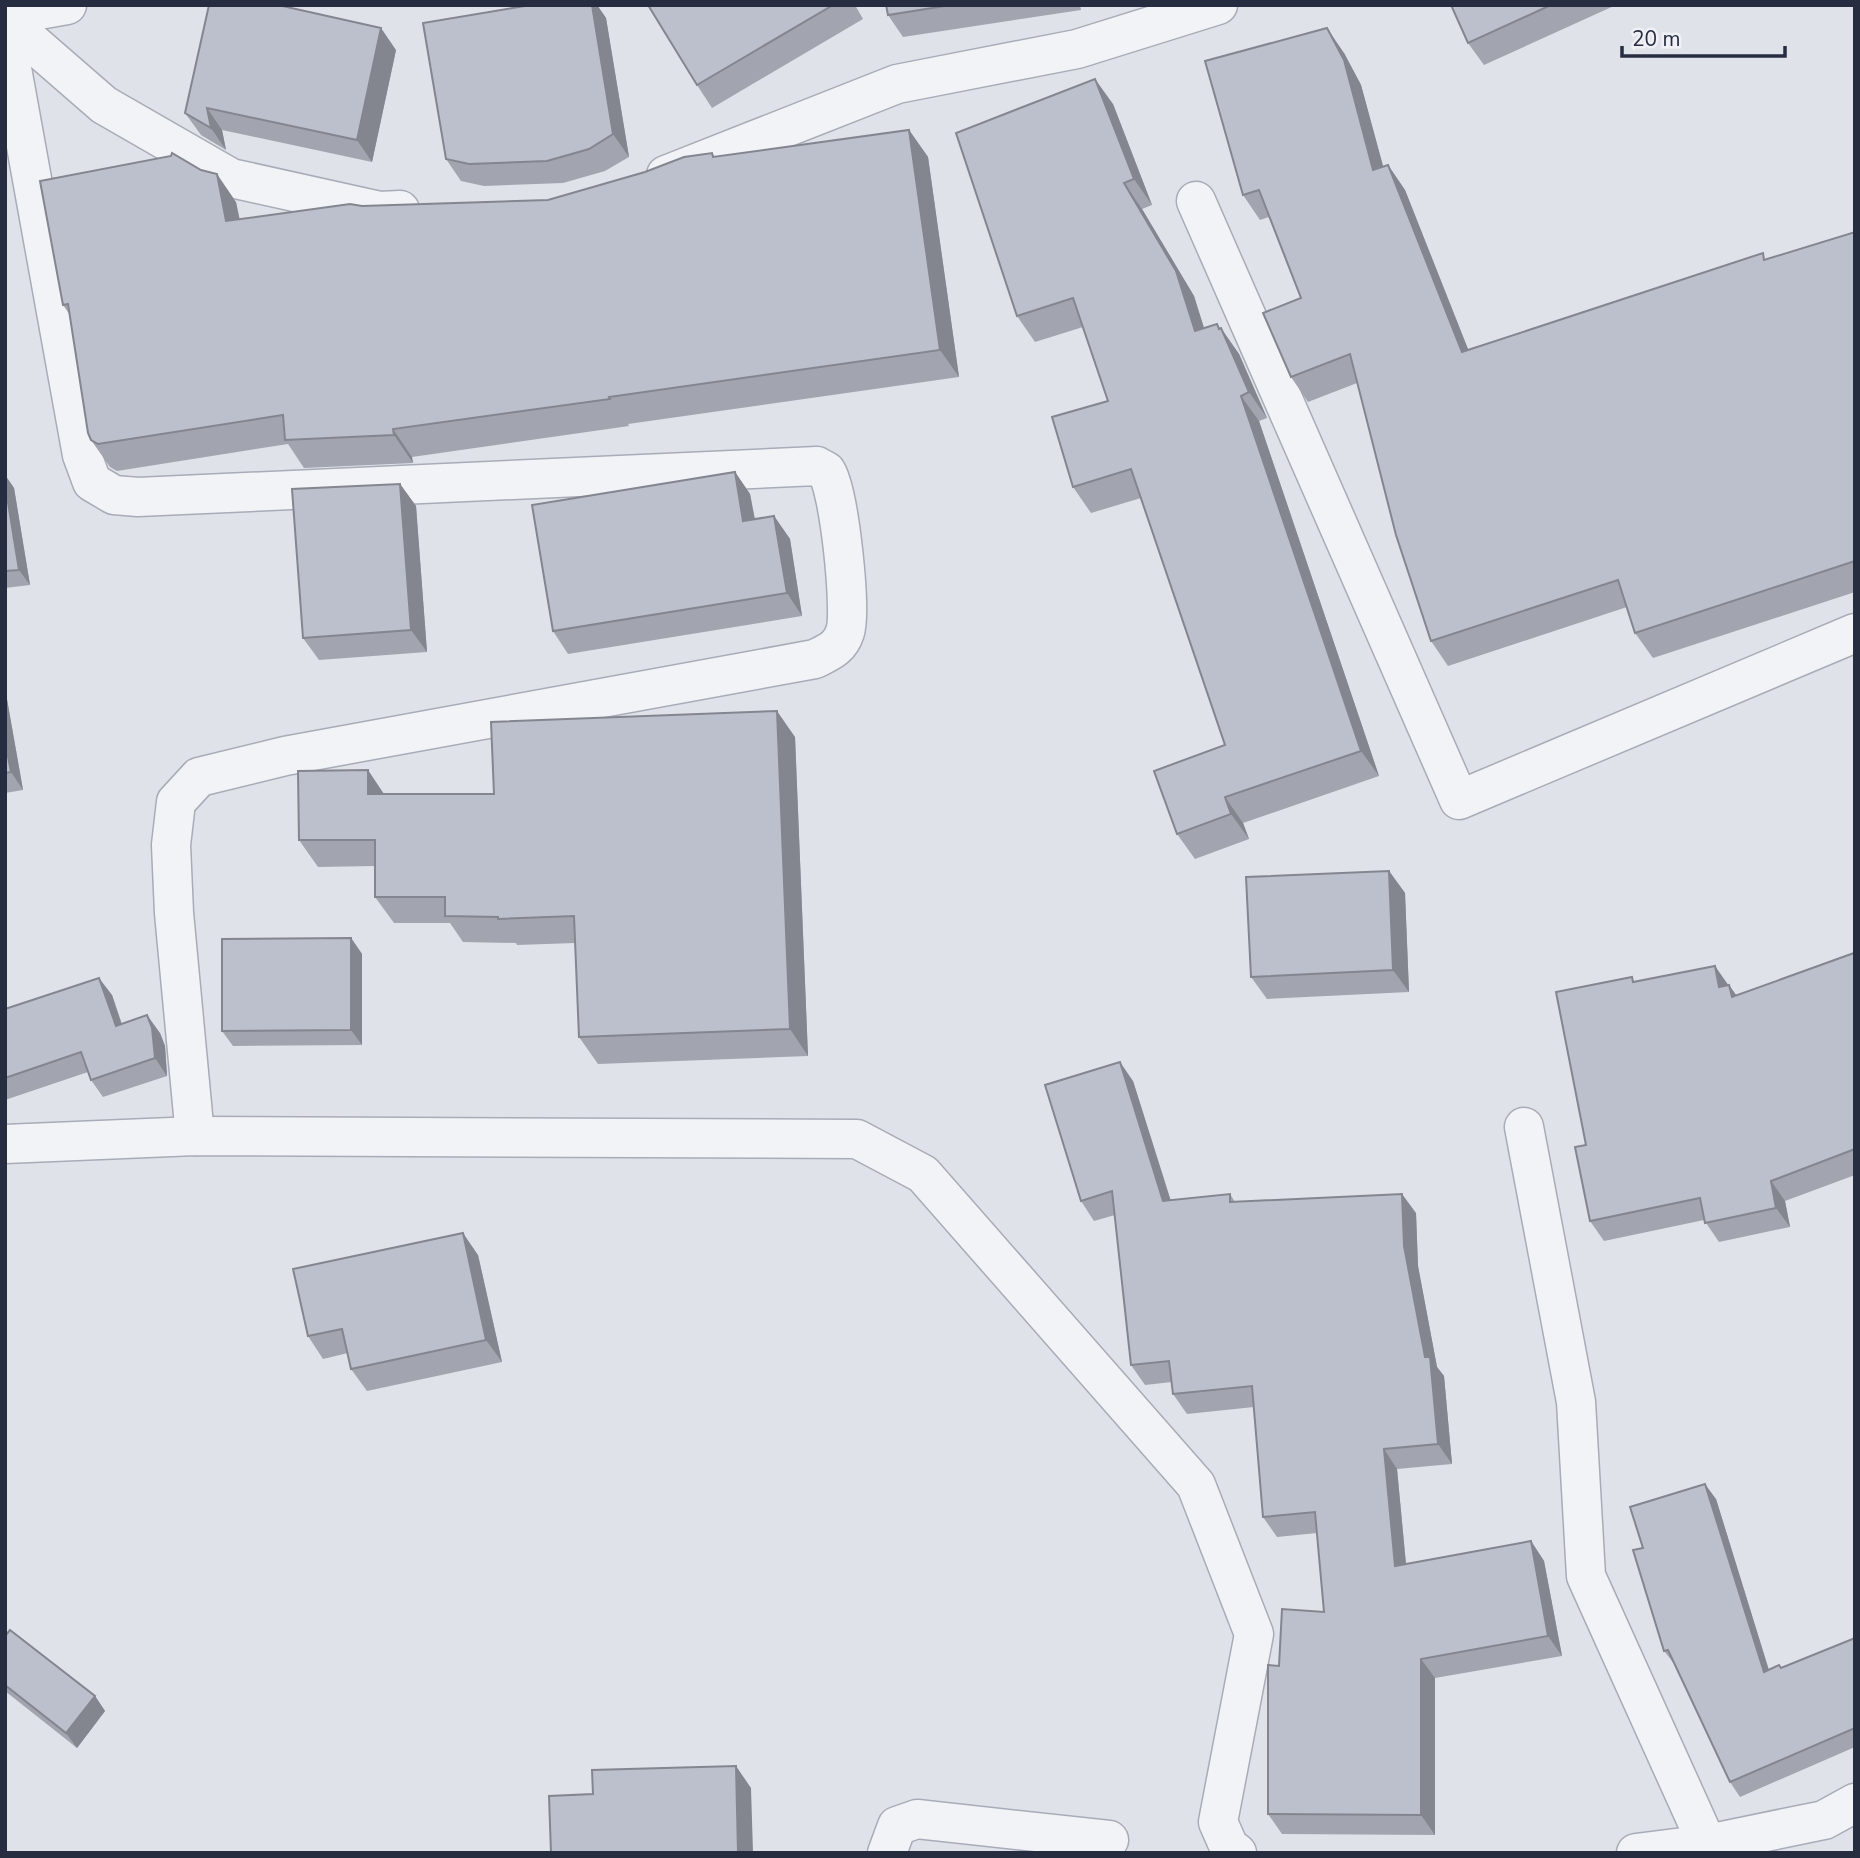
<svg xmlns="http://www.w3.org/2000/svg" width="1860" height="1858" font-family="'Nunito Sans',sans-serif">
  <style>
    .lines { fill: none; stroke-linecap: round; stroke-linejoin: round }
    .street-casing { stroke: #a8acb7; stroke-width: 41 }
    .street { stroke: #f2f3f7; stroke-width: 38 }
    .wall { fill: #a2a5af }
    .shaded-wall { fill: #84868f }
    .building { fill: #bcc0cc; stroke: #84868f; stroke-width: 2 }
  </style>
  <rect width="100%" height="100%" fill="#dfe2e9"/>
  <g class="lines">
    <g class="street-casing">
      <g id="street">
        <polyline points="5,16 67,5"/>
        <polyline points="5,19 104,105 231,178 380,211 400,210"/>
        <path d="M5 30 82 455 92 482 114 495 138 497 817 466C818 467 825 470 826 471 839 487 852 611 845 632 840 648 829 652 815 659L285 756 199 777 176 802 171 845 174 913 195 1136"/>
        <polyline points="666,175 897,84 1077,49 1218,5"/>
        <polyline points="1196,201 1459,800 1855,633"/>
        <polyline points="1524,1127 1576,1402 1586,1576 1707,1844"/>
        <polyline points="5,1144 195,1136 857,1139 923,1174 1196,1485 1254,1634 1218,1822 1229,1847 1237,1853"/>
        <polyline points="887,1853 897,1826 917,1819 1109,1840"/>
        <polyline points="1636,1853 1707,1844 1824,1820 1855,1803"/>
      </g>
    </g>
    <use href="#street" class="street"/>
  </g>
  <g class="wall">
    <polygon points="531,5 597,5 606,18 629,157 605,171 563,183 484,186 461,181 446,159"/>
    <polygon points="648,5 855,5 863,19 712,108 697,85"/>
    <polygon points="886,5 1080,5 1081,10 903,37 888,15"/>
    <polygon points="1451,5 1616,5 1484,65 1468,43"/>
    <polygon points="396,50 372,162 222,130 226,150 201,135 185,113"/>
    <polygon points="1344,53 1361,85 1383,167 1388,165 1405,190 1468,349 1855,232 1855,592 1653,658 1635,633 1627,607 1448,666 1431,641 1357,383 1308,402 1291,377 1301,298 1269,217 1260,220 1243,195"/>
    <polygon points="1113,104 1152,205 1142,209 1194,296 1204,328 1220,328 1239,354 1267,418 1259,421 1379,776 1243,823 1249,839 1195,859 1177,834 1225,745 1141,498 1091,513 1073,487 1108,401 1083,327 1035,342 1017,316"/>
    <polygon points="909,130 928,157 959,377 628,424 629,426 412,457 413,463 304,468 288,444 117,471 110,467 91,440 70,315 63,305 236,202 240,220 362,206 548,200 712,153 715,157"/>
    <polygon points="735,472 750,494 755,519 774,516 790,539 802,616 568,654 553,631"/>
    <polygon points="5,475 14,488 30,585 5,588"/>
    <polygon points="400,484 416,506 427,652 319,660 303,638"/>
    <polygon points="5,688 23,790 5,793"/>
    <polygon points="795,737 808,1056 598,1064 579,1037 575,943 517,945 516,943 463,942 450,923 394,923 375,897 375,866 318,867 299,840 385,794 494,794"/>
    <polygon points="1389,871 1405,893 1409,992 1267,999 1251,977"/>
    <polygon points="351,938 362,954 362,1045 233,1046 222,1031"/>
    <polygon points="1855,954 1855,1175 1785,1201 1790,1227 1719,1242 1704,1220 1604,1241 1590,1221 1635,981 1729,985 1736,995"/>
    <polygon points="112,995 122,1024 160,1033 165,1046 167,1076 103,1097 91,1080 88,1072 5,1100 5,1009"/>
    <polygon points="1133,1081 1171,1201 1230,1194 1235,1202 1416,1213 1418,1266 1437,1367 1444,1376 1452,1464 1397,1469 1406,1564 1531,1541 1544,1561 1562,1656 1435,1678 1435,1835 1282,1834 1268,1814 1279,1666 1324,1612 1317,1533 1277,1537 1263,1517 1254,1407 1187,1414 1173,1394 1172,1382 1145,1385 1131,1365 1115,1215 1094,1221 1081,1201"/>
    <polygon points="478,1255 502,1362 367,1391 351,1369 348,1353 323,1359 308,1336"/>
    <polygon points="1716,1499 1769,1670 1779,1665 1782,1668 1855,1638 1855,1747 1740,1797 1730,1782 1676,1666 1664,1651 1643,1548"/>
    <polygon points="5,1636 95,1696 105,1711 77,1748 5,1691"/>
  </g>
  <g class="shaded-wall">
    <polygon points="592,5 597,5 606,18 629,157 613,134"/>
    <polygon points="381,28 396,50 372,162 357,140"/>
    <polygon points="1327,28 1344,53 1361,85 1391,195 1373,170"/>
    <polygon points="1095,79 1113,104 1152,205 1134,179"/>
    <polygon points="207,108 222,130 226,150 211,128"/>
    <polygon points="909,130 928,157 959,377 940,350"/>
    <polygon points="1388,165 1405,190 1479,377 1462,352"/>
    <polygon points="217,174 236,202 245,249 226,221"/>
    <polygon points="1124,183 1142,209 1194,296 1213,357 1195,331"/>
    <polygon points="1217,324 1223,333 1221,328 1239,354 1267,418 1249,392"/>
    <polygon points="1241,396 1259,421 1379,776 1361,751"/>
    <polygon points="393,429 412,457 413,463 394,435"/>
    <polygon points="735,472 750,494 759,543 743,521"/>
    <polygon points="5,475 14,488 30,585 19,570 5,484"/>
    <polygon points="400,484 416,506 427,652 411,630"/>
    <polygon points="774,516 790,539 802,616 787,593"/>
    <polygon points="5,688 23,790 11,772 5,741"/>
    <polygon points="777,711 795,737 808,1056 790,1029"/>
    <polygon points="368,770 386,797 368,794"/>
    <polygon points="1225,797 1243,823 1249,839 1231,814"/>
    <polygon points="1389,871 1405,893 1409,992 1393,970"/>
    <polygon points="351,938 362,954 362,1045 351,1030"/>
    <polygon points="1715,966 1729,986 1719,987"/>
    <polygon points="99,978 112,995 128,1044 116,1026"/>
    <polygon points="1729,985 1743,1005 1732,997"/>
    <polygon points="147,1015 160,1033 165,1046 167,1076 155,1058"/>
    <polygon points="1120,1062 1133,1081 1177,1221 1163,1201"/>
    <polygon points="1771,1181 1785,1201 1790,1227 1776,1208"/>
    <polygon points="1402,1194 1416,1213 1418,1266 1437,1367 1444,1376 1452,1464 1438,1444 1425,1357 1404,1246"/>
    <polygon points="463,1233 478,1255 502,1362 486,1340"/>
    <polygon points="1384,1449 1397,1469 1408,1586 1395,1566"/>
    <polygon points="1705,1484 1716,1499 1774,1687 1764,1672"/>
    <polygon points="1531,1541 1544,1561 1562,1656 1548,1636"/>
    <polygon points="1421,1659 1435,1678 1435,1835 1421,1815"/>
    <polygon points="95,1696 105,1711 77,1748 66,1733"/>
    <polygon points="736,1766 751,1788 753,1853 738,1853"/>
  </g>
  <g class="building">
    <polygon points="209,5 278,5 381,28 357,140 207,108 211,128 185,113"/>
    <polygon points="531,5 592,5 613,134 589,149 547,161 469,164 446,159 423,23"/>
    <polygon points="648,5 833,5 697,85"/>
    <polygon points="886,5 951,5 888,15"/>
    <polygon points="1451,5 1551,5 1468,43"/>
    <polygon points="1327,28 1344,60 1373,170 1388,165 1462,352 1763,253 1764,260 1855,232 1855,561 1635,633 1618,580 1431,641 1396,535 1350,354 1291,377 1263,313 1301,298 1259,190 1243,195 1205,61"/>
    <polygon points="1095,79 1134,179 1124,183 1176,271 1195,331 1217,324 1219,329 1221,328 1249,392 1241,396 1361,751 1225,797 1231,814 1177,834 1154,771 1225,745 1131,469 1073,487 1052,417 1108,401 1073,298 1017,316 956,133"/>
    <polygon points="909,130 940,350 609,397 610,399 393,429 394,435 285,440 283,415 98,444 91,440 88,433 68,304 63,305 40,181 171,156 172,153 201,170 217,174 226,221 350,204 362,206 548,200 645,172 684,157 712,153 713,157"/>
    <polygon points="735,472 743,521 774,516 787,593 553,631 532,505"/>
    <polygon points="5,484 19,570 5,571"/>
    <polygon points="400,484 411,630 303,638 292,489"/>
    <polygon points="777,711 790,1029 579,1037 574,916 498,919 498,917 445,916 445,897 375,897 375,840 299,840 298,771 368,770 368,794 494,794 491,722"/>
    <polygon points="5,741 11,772 5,773"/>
    <polygon points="1389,871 1393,970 1251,977 1246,877"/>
    <polygon points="351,938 351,1030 222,1031 222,939"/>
    <polygon points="1854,953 1855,1149 1771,1181 1776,1208 1705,1223 1700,1198 1590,1221 1575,1147 1586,1145 1556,992 1632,977 1633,982 1715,966 1719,987 1729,985 1732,997"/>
    <polygon points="99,978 116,1026 147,1015 152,1028 155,1058 91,1080 81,1052 5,1078 5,1009"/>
    <polygon points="1120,1062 1163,1201 1230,1194 1230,1202 1402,1194 1404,1246 1425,1357 1430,1357 1438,1444 1384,1449 1395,1566 1531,1541 1548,1636 1421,1659 1421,1815 1268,1814 1268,1665 1279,1666 1282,1609 1324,1612 1315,1512 1263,1517 1252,1386 1173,1394 1169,1361 1131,1365 1112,1191 1081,1201 1045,1085"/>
    <polygon points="463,1233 486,1340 351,1369 342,1329 308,1336 293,1269"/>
    <polygon points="1705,1484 1764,1672 1779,1665 1781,1668 1855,1638 1855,1728 1730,1782 1668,1650 1664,1651 1633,1550 1643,1548 1630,1507"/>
    <polygon points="10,1630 95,1696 66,1733 5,1685 5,1636"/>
    <polygon points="736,1766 738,1853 551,1853 549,1796 593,1794 592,1770"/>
  </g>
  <rect width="1860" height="1858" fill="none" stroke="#272d41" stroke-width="14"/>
  <path d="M1622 46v10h163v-10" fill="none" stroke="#272d41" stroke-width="3.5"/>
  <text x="1632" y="46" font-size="21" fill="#272d41" stroke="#eff1f6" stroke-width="5" paint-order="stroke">20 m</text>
</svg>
